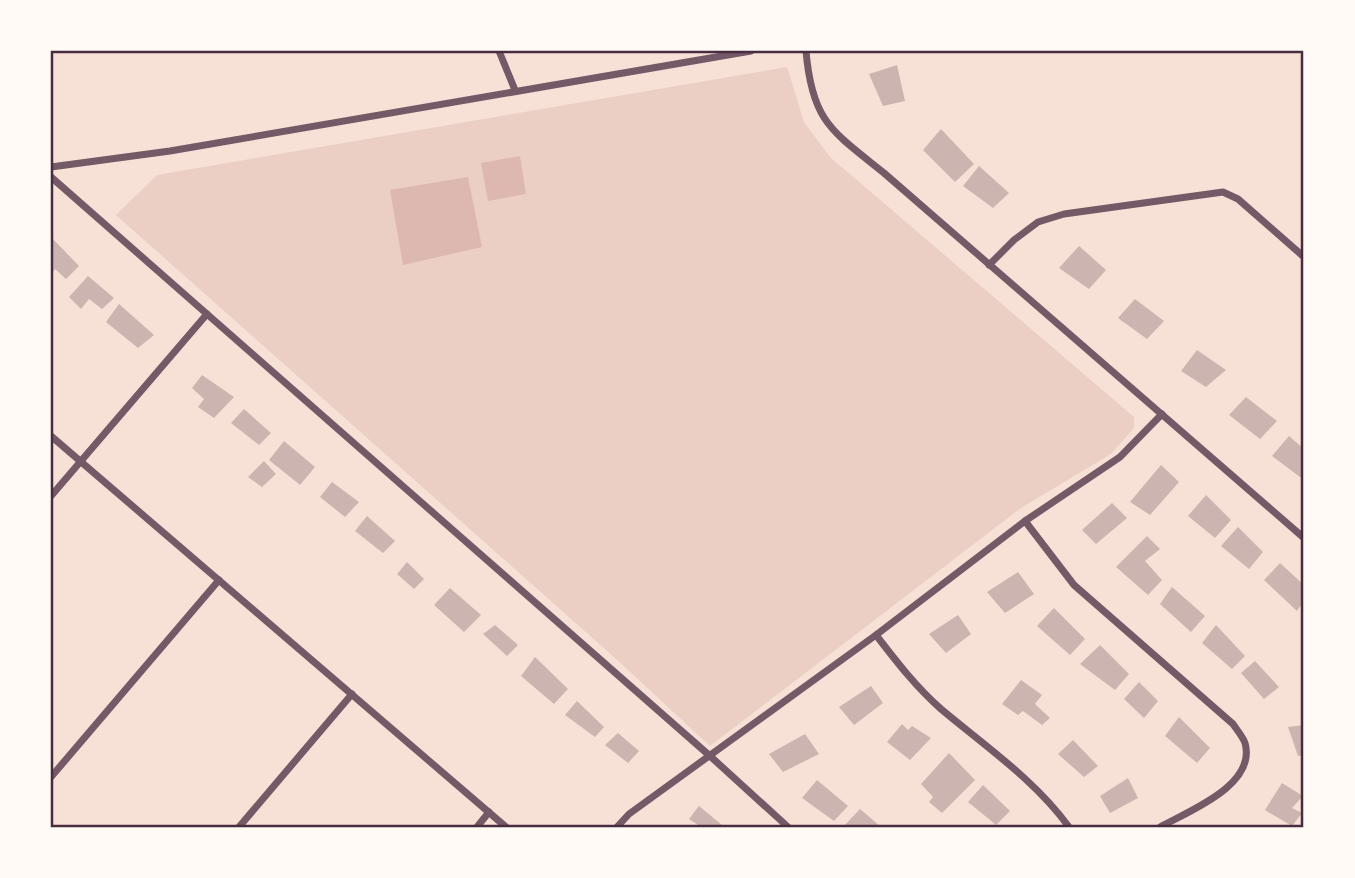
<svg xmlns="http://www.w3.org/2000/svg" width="1355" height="878" font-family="'Sofia Sans Condensed',sans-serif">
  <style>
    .green { fill: #ebcfc5 }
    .water { fill: #dcb8b0 }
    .building { fill: #ccb4b1 }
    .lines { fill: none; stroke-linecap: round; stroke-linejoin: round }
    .minor { stroke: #755966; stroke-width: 7 }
    .neatline { fill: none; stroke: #4a2c40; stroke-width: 2.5 }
  </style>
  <rect width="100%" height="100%" fill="#f7e1d7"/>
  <polygon class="green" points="787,67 804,122 830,157 1134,417 1134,428 1111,454 1021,508 710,746 615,658 116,215 157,175"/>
  <g class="water">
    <polygon points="520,156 526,194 488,201 481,163"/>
    <polygon points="468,177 482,247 403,265 390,190"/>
  </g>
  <g class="building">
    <polygon points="897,65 905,101 883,106 869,74"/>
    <polygon points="941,129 974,164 955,182 923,150"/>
    <polygon points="979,166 1009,193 993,208 963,186"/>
    <polygon points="51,237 79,266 66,279 55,269 51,274"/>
    <polygon points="1079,246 1106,270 1089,289 1059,268"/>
    <polygon points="88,276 114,298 102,309 89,299 81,309 69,297"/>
    <polygon points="1135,299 1164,321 1147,339 1118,318"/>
    <polygon points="119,304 154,335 138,348 106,322"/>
    <polygon points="1197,350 1226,370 1206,387 1181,371"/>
    <polygon points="202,375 234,397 214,418 198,407 204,399 192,388"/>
    <polygon points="1246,397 1277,421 1260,439 1229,415"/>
    <polygon points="244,409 271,433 259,445 231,423"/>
    <polygon points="1289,436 1304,449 1304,480 1272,456"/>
    <polygon points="284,441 315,467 300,485 269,460"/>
    <polygon points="264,461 276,474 262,487 248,477"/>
    <polygon points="1161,465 1179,482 1150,515 1130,502"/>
    <polygon points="332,482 359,502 345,517 320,497"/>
    <polygon points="1206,495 1231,520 1215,538 1188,516"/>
    <polygon points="1112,503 1127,518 1096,544 1082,530"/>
    <polygon points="367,516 395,541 383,553 355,531"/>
    <polygon points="1238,527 1263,552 1249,569 1221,546"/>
    <polygon points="1147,536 1160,549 1145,561 1162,580 1148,595 1116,567"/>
    <polygon points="407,562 424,579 414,589 397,574"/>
    <polygon points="1280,563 1304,585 1304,601 1297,611 1264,580"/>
    <polygon points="1018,572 1034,594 1005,613 987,592"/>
    <polygon points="1172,587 1205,616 1191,632 1160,604"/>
    <polygon points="450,588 481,615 464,632 434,605"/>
    <polygon points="1054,608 1085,639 1070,655 1037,626"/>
    <polygon points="958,615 971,634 946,653 929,634"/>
    <polygon points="495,625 518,645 507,656 483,634"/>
    <polygon points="1216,625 1245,656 1232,669 1202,643"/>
    <polygon points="1100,645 1129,674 1115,690 1080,664"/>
    <polygon points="535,657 568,689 554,704 521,676"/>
    <polygon points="1255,661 1279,687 1264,699 1241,673"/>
    <polygon points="1021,680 1042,695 1035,704 1050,718 1042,725 1023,711 1018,715 1002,704"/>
    <polygon points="1139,682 1158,701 1144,718 1124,699"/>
    <polygon points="871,686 883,703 854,725 839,707"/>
    <polygon points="577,701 604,727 595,737 565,715"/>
    <polygon points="1179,717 1210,748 1197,763 1165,736"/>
    <polygon points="902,724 908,730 912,726 931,738 910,760 887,742"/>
    <polygon points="1304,725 1304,755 1298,756 1288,727"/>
    <polygon points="618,733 639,751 628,763 605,745"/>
    <polygon points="805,734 819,754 783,772 769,754"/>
    <polygon points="1073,740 1098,766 1084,777 1058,754"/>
    <polygon points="949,753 975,780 942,813 929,802 933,797 921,784"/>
    <polygon points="1128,778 1138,798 1110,813 1100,796"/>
    <polygon points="817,780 848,806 834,821 802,798"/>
    <polygon points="1282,783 1303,796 1292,808 1302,813 1292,826 1265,810"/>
    <polygon points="983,785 1010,811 996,825 968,802"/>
    <polygon points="699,806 722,825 719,827 701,827 689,819"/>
    <polygon points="860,809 881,827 843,827"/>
  </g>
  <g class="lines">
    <g class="minor">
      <polyline points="499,51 515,90"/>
      <path d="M806 51C812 122 832 131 884 173L1304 538"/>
      <polyline points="51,167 170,151 751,51"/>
      <polyline points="51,177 710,756 788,827"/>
      <polyline points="989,265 1014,240 1038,222 1064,214 1223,192 1238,199 1304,257"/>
      <polyline points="51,436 506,827"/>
      <polyline points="51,496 207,314"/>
      <path d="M1025 521 1074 585 1233 724C1237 730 1243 737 1245 743 1257 785 1189 811 1160 827"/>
      <path d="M876 635C896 661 916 687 941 709 985 746 1035 780 1069 827"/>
      <polyline points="51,777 219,580"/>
      <polyline points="239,827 352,694"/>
      <polyline points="477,827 489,812"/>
      <polyline points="617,827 629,814 876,635 1025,521 1120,457 1162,414"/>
    </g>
  </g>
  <rect width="1355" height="878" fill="none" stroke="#fffaf5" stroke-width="105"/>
  <rect x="52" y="52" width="1250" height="774" class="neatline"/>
</svg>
